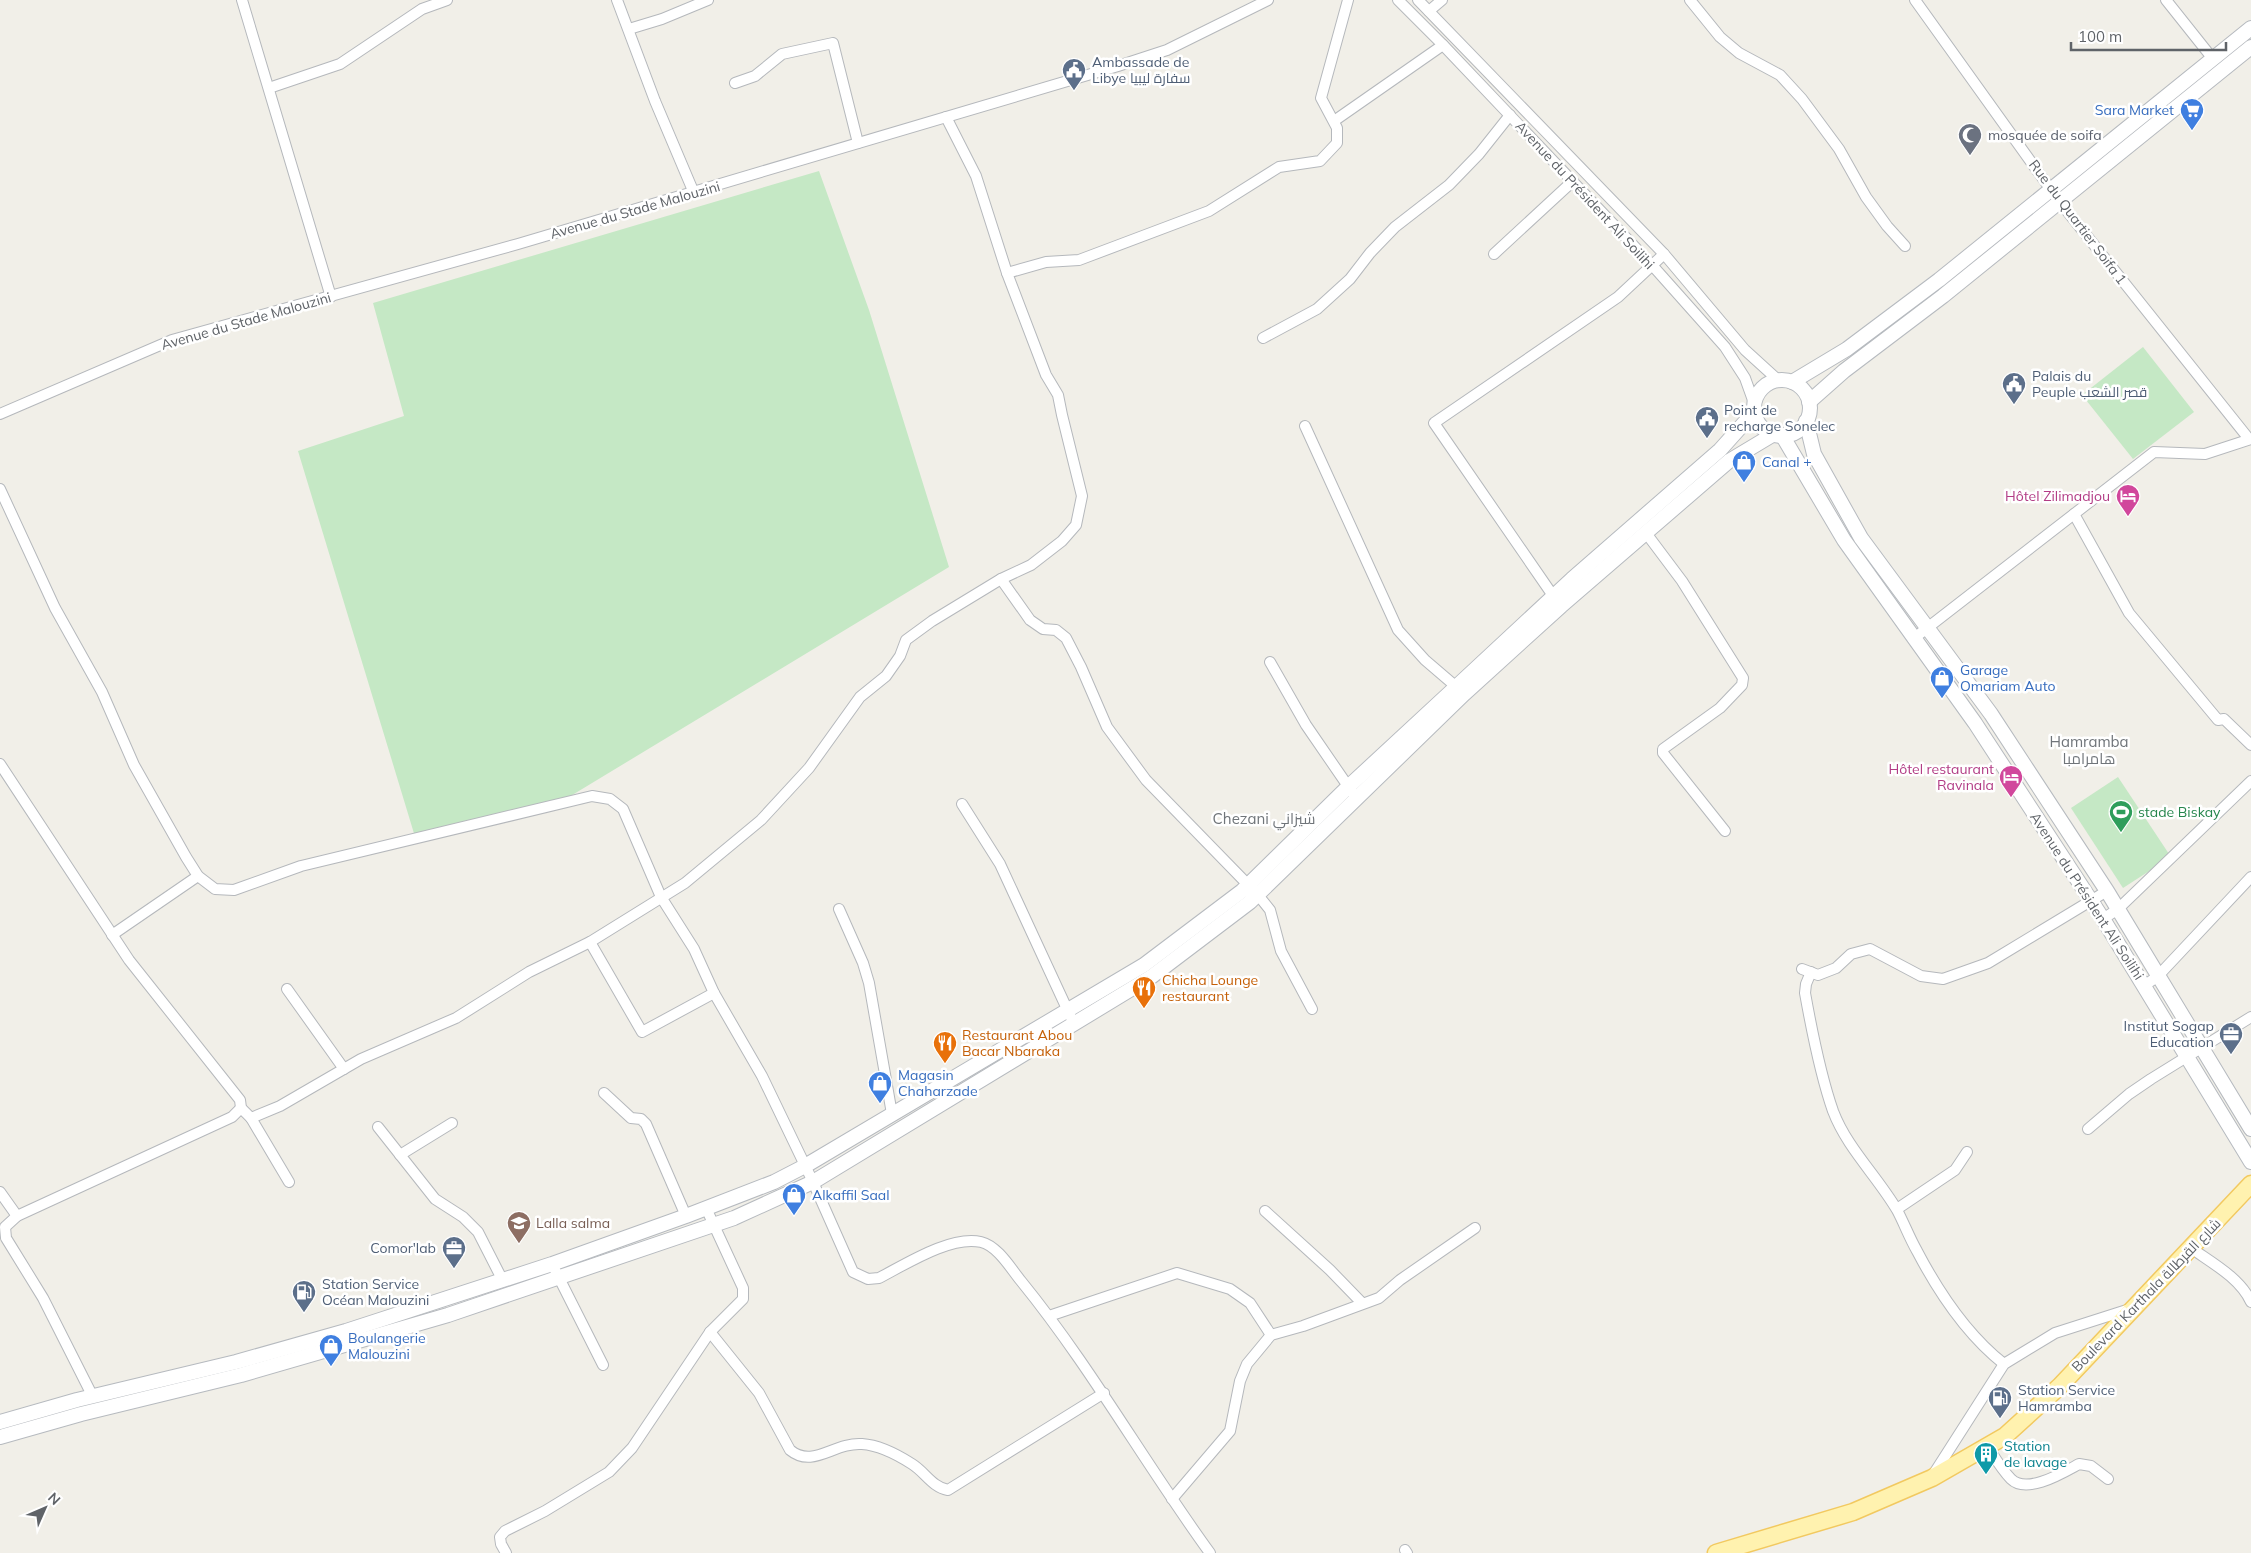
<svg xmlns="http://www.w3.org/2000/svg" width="2251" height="1553" font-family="Mulish,Cairo,sans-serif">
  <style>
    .green { fill: #c5e8c5 }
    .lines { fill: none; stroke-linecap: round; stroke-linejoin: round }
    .street-casing { stroke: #b5b8bc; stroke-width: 12 }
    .secondary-casing { stroke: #b6babf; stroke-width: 16 }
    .primary-casing { stroke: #f2c960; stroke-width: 19 }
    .street { stroke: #fff; stroke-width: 10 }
    .secondary { stroke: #fff; stroke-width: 14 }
    .primary { stroke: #fff2af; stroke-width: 16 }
    .labels { text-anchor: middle; stroke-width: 5; stroke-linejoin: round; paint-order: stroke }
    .service-label { font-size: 14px; fill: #4e5e75; stroke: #fff; text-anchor: start }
    .shop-label { font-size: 14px; fill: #366cbe; stroke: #fff; text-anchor: start }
    .worship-label { font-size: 14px; fill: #5b616d; stroke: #fff; text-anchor: start }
    .street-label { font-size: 14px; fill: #5f6368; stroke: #fff }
    .hotel-label { font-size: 14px; fill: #b23c85; stroke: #fff; text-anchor: end }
    .leisure-label { font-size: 14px; fill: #27864d; stroke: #fff; text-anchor: start }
    .food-label { font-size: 14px; fill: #c56008; stroke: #fff; text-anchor: start }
    .education-label { font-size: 14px; fill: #785e54; stroke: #fff; text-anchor: start }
    .culture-label { font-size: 14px; fill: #0d838f; stroke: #fff; text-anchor: start }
    .neighbourhood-label { font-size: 15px; fill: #70757a; stroke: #fff }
  </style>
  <rect width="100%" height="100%" fill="#f1efe8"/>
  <g class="green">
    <polygon points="819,171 869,310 949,567 564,800 416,840 298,451 404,416 373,303"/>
    <polygon points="2143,347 2194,412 2133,459 2082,395"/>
    <polygon points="2118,777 2171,857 2123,888 2071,808"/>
  </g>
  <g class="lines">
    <g class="street-casing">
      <g id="street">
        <polyline points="242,0 331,297"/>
        <polyline points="617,0 655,101 694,193"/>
        <polyline points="1398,0 1443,45 1652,265 1725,347 1745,378 1754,403"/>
        <polyline points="1418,0 1664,254 1745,350 1778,380"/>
        <polyline points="1690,0 1720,37 1739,53 1780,75 1802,99 1839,149 1866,197 1887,226 1905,246"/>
        <polyline points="1915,0 2059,201 2249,439"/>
        <polyline points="2166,0 2213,59"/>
        <polyline points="1429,11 1442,0"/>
        <polyline points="629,29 662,19 708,0"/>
        <polyline points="735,83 755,76 782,54 833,43 858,143"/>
        <polyline points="269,88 340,64 422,9 447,0"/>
        <polyline points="1334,121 1443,45"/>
        <polyline points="1494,254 1573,181"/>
        <polyline points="1007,273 1046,262 1079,260 1209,211 1279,167 1320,161 1337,143 1337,128 1321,98 1348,0"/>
        <polyline points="1263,338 1317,309 1350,279 1370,253 1395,227 1449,185 1479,154 1510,115"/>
        <polyline points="0,414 172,340 518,244 1118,66 1167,50 1268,0"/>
        <polyline points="1305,426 1398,630 1425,660 1460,690"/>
        <path d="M0 489 55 608 102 692 134 765 186 857 198 876 215 889 234 890 301 866 592 796 610 799 623 809 661 897 694 949 714 993 762 1076 813 1182 853 1272 868 1279 879 1278C906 1264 951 1235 981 1242 998 1246 1011 1269 1021 1281 1091 1367 1145 1464 1210 1553"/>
        <polyline points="2074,514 2129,613 2218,720 2224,719 2251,745"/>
        <polyline points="1646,533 1682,581 1743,678 1742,685 1720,708 1663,749 1663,753 1725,831"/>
        <polyline points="1001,579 1030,620 1043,629 1056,630 1066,638 1081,667 1107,727 1146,780 1258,895 1270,910 1281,951 1312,1009"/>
        <polyline points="1556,600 1434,423 1618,297 1664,254"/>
        <polyline points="1913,639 2154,452 2205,454 2251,439"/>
        <polyline points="1270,662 1306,725 1352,792"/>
        <polyline points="0,764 129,960 240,1100 241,1108 251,1118 280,1106 361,1059 456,1018 529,972 590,942 685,883 761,820 809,768 860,697 886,676 900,656 906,640 932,621 1001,579 1031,565 1062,541 1076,525 1082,496 1062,415 1058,395 1046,375 1007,273 976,176 946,117"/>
        <polyline points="962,804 1000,864 1074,1024"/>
        <polyline points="839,909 863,963 869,983 892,1114"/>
        <polyline points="2103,919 2118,909 2251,781"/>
        <polyline points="112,935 198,876"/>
        <polyline points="590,942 642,1032 714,993"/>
        <polyline points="1802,969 1818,975 1836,968 1851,954 1870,949 1921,976 1943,979 1988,963 2107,891"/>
        <path d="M1811 972 1806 984 1805 993C1812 1032 1820 1074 1833 1111 1847 1148 1877 1176 1897 1210 1904 1223 1909 1237 1917 1251 1939 1293 1967 1335 2004 1364"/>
        <polyline points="2145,985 2157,977 2251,877"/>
        <polyline points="287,989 344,1069"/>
        <polyline points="604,1093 631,1118 641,1119 646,1124 686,1216"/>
        <polyline points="251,1118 289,1182"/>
        <polyline points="378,1127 435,1199 463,1217 478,1232 502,1279"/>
        <polyline points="2088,1129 2129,1094 2151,1079 2251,1017"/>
        <polyline points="400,1155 452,1123"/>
        <polyline points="0,1192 17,1216"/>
        <polyline points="1897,1209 1955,1170 1967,1152"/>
        <polyline points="1265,1211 1330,1270 1362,1303"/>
        <path d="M2191 1248C2212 1263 2240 1278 2251 1302"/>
        <polyline points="552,1264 603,1365"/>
        <polyline points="1049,1316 1177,1273 1230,1289 1250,1303 1271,1335"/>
        <path d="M710 1332 759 1393 790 1450C813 1469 834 1442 862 1444 878 1445 898 1455 912 1464 925 1472 932 1487 948 1490L1104 1393"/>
        <polyline points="93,1397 43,1298 6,1238 5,1227 17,1216 232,1117 241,1108"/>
        <path d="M1988 1447C1995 1458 2002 1470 2011 1479 2027 1495 2064 1472 2079 1464L2091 1466 2108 1479"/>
        <polyline points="1933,1475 2004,1364 2055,1333 2130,1309"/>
        <polyline points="1172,1499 1230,1431 1240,1381 1247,1364 1271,1335 1303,1326 1379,1298 1400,1280 1475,1228"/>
        <polyline points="1405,1550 1407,1553"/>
        <polyline points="506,1553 501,1544 500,1537 505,1531 545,1511 609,1472 632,1448 710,1332 743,1299 743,1288 706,1208"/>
      </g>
    </g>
    <g class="secondary-casing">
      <g id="secondary">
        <circle cx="1782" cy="408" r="28"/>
        <polyline points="1792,382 1847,349 1939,280 2251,28"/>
        <polyline points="1809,402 1844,371 1943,296 2251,47"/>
        <polyline points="1806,421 1814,454 1861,538 1991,714 2027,769 2107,891 2251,1129"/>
        <polyline points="1782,435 1844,540 1975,723 2103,919 2251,1162"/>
        <polyline points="0,1422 77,1400 236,1362 346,1331 552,1264 686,1216 774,1182 805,1166 1144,965 1242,891 1348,787 1456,687 1572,579 1720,450 1754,412"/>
        <polyline points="0,1437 81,1414 241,1375 448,1315 734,1218 813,1182 1151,977 1250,902 1464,694 1561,606 1729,461 1774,434"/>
      </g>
    </g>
    <g class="primary-casing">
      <polyline id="primary" points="1716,1553 1853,1512 1932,1478 2005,1436 2060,1386 2251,1184"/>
    </g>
    <use href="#street" class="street"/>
    <use href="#secondary" class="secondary"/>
    <use href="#primary" class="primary"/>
  </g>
  <defs>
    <g id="civic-pin" transform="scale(1.25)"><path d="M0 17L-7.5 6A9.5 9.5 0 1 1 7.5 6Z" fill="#5c6f8a" stroke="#fff"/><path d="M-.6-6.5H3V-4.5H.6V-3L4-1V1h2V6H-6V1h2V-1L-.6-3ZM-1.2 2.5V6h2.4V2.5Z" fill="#fff"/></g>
    <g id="supermarket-pin" transform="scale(1.25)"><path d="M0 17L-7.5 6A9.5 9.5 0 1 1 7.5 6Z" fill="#3f7fe0" stroke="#fff"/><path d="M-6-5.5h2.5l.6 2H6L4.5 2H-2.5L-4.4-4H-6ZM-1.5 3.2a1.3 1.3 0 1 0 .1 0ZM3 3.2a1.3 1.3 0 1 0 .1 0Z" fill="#fff"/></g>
    <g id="mosque-pin" transform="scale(1.25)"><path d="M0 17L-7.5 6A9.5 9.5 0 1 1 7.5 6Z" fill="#6b7280" stroke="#fff"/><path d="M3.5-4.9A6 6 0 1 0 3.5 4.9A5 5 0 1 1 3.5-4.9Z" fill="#fff"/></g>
    <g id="shop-pin" transform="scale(1.25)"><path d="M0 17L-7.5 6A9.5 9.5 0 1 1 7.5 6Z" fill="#3f7fe0" stroke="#fff"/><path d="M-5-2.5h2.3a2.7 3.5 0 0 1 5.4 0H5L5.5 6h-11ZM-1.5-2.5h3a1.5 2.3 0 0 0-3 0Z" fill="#fff"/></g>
    <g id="hotel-pin" transform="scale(1.25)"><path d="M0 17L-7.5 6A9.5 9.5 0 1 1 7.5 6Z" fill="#d1479c" stroke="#fff"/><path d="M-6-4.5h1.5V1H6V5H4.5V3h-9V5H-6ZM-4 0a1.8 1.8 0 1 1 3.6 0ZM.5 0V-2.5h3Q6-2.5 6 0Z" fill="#fff"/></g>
    <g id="stadium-pin" transform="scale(1.25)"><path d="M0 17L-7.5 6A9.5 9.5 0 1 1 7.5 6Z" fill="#2e9e5b" stroke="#fff"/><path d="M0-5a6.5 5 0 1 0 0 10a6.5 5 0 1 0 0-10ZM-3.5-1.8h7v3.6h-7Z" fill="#fff"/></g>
    <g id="restaurant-pin" transform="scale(1.25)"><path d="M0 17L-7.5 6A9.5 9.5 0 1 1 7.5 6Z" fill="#e8710a" stroke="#fff"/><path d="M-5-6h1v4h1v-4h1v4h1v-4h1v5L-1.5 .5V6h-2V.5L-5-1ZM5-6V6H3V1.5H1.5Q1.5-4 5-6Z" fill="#fff"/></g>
    <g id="office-pin" transform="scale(1.25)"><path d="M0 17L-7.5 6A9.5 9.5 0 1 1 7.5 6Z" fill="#5c6f8a" stroke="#fff"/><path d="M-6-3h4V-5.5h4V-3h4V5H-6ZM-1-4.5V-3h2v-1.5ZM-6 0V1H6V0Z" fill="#fff"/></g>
    <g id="school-pin" transform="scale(1.25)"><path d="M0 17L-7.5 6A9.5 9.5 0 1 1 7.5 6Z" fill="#8d6e63" stroke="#fff"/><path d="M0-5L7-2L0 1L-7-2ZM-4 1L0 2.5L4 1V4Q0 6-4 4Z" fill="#fff"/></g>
    <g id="fuel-pin" transform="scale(1.25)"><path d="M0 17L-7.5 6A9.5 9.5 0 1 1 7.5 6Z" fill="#5c6f8a" stroke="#fff"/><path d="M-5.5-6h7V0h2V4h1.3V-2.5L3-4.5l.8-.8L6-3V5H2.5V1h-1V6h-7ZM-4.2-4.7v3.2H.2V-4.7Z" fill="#fff"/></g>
    <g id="building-pin" transform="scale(1.25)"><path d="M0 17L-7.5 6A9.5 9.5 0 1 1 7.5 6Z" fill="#0f9aa8" stroke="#fff"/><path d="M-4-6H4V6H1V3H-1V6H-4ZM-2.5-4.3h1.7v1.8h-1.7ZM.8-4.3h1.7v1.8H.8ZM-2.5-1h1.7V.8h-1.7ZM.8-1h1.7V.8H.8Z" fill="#fff"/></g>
  </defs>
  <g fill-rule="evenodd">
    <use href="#civic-pin" x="1074" y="70"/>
    <use href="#supermarket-pin" x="2192" y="110"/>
    <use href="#mosque-pin" x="1970" y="135"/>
    <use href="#civic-pin" x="2014" y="384"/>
    <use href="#civic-pin" x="1707" y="418"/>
    <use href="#shop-pin" x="1744" y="462"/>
    <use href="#hotel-pin" x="2128" y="496"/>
    <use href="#shop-pin" x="1942" y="678"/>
    <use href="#hotel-pin" x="2011" y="777"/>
    <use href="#stadium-pin" x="2121" y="812"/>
    <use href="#restaurant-pin" x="1144" y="988"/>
    <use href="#office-pin" x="2231" y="1034"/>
    <use href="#restaurant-pin" x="945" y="1043"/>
    <use href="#shop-pin" x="880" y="1083"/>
    <use href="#shop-pin" x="794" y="1195"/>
    <use href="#school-pin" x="519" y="1223"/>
    <use href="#office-pin" x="454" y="1248"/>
    <use href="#fuel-pin" x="304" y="1292"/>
    <use href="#shop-pin" x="331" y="1346"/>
    <use href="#fuel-pin" x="2000" y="1398"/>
    <use href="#building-pin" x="1986" y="1454"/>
  </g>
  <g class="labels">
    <g class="service-label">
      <text x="1092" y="67">Ambassade de<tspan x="1092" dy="16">Libye سفارة ليبيا</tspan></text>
      <text x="2032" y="381">Palais du<tspan x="2032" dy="16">Peuple قصر الشعب</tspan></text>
      <text x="1724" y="415">Point de<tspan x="1724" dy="16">recharge Sonelec</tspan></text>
      <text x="2214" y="1031" text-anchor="end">Institut Sogap<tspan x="2214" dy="16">Education</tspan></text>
      <text x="436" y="1253" text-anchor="end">Comor'lab</text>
      <text x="322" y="1289">Station Service<tspan x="322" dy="16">Océan Malouzini</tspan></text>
      <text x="2018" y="1395">Station Service<tspan x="2018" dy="16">Hamramba</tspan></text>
    </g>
    <g class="shop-label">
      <text x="2174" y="115" text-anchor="end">Sara Market</text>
      <text x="1762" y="467">Canal +</text>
      <text x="1960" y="675">Garage<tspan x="1960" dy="16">Omariam Auto</tspan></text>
      <text x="898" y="1080">Magasin<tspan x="898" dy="16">Chaharzade</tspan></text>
      <text x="812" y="1200">Alkaffil Saal</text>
      <text x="348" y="1343">Boulangerie<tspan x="348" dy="16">Malouzini</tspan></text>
    </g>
    <g class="worship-label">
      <text x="1988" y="140">mosquée de soifa</text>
    </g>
    <g class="street-label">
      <text transform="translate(1585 195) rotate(47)" y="5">Avenue du Président Ali Soilihi</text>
      <text transform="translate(635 210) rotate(-16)" y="5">Avenue du Stade Malouzini</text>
      <text transform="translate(2078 222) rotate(53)" y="5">Rue du Quartier Soifa 1</text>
      <text transform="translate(246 321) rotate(-16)" y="5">Avenue du Stade Malouzini</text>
      <text transform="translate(2087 896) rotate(57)" y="5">Avenue du Président Ali Soilihi</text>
      <text transform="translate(2146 1295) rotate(-46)" y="5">Boulevard Karthala شارع القرطالة</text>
    </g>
    <g class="hotel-label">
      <text x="2110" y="501">Hôtel Zilimadjou</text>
      <text x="1994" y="774">Hôtel restaurant<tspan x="1994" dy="16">Ravinala</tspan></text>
    </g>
    <g class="leisure-label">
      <text x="2138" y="817">stade Biskay</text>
    </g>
    <g class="food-label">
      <text x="1162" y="985">Chicha Lounge<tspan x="1162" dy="16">restaurant</tspan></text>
      <text x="962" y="1040">Restaurant Abou<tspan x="962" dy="16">Bacar Nbaraka</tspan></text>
    </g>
    <g class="education-label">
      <text x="536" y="1228">Lalla salma</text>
    </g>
    <g class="culture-label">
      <text x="2004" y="1451">Station<tspan x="2004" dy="16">de lavage</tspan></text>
    </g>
    <g class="neighbourhood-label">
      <text x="2089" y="747">Hamramba<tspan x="2089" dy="17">هامرامبا</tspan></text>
      <text x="1264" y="824">Chezani شيزاني</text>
    </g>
  </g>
  <g transform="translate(45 1508) rotate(45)" stroke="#ffffff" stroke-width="4" paint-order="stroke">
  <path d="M0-4L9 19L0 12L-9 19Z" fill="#5f6368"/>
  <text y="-8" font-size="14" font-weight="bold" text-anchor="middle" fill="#5f6368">N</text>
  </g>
  <path d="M2071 42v8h155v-8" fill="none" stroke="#5f6368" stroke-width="2.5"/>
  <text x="2078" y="42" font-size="15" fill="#5f6368" stroke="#ffffff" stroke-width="4" paint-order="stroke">100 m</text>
</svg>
